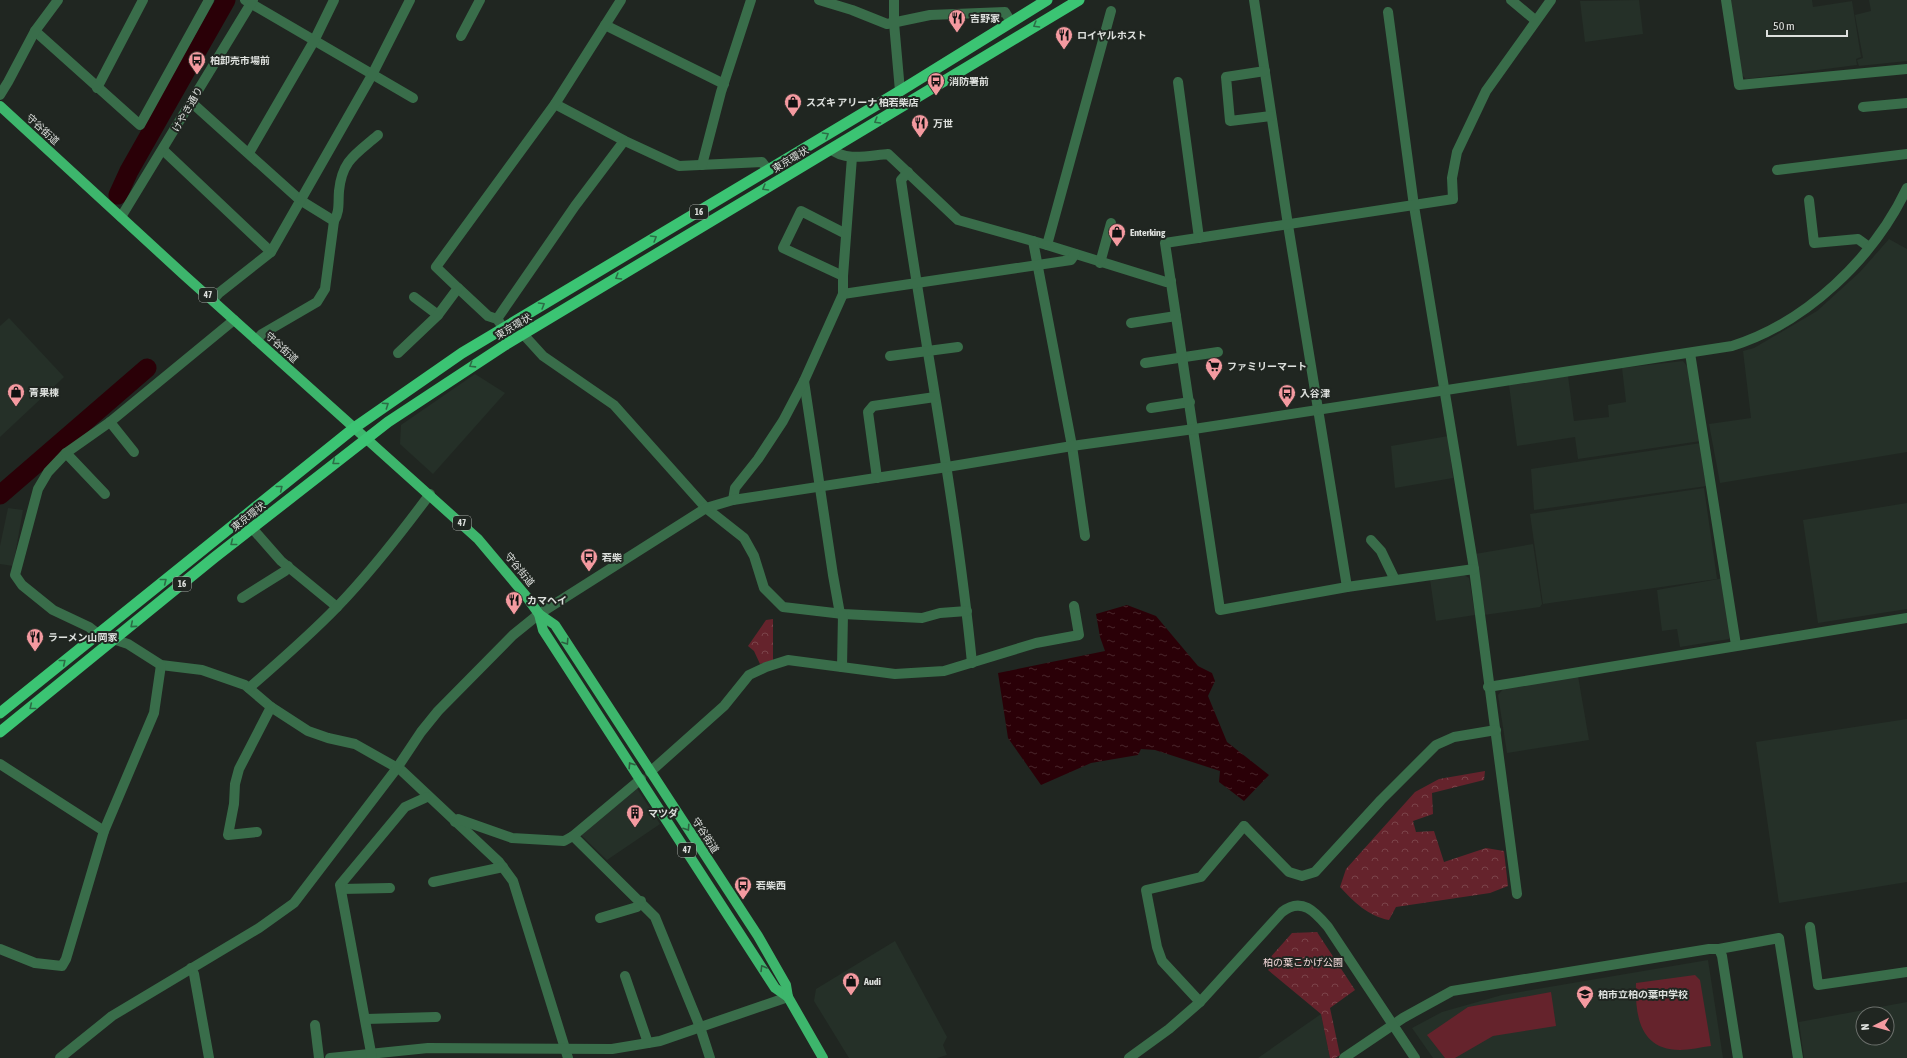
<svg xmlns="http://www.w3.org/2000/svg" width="1907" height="1058" font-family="'Asap Condensed','Noto Sans JP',sans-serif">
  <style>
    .built { fill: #253028; fill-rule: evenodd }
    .forest { fill: url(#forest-crowns) }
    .pitch { fill: #65232c }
    .water { fill: url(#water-ripples) }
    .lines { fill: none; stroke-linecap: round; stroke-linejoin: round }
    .river { stroke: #2a0007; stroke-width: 19 }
    .minor { stroke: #396d4a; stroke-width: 10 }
    .tertiary { stroke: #396d4a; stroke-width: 10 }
    .primary { stroke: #3db66c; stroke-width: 10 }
    .trunk { stroke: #3bc473; stroke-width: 11 }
    .oneway { stroke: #2c6d46 }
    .oneway2 { stroke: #2c603f }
    .labels { text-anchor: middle; stroke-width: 4; stroke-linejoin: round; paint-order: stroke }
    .shield { fill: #202621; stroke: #a4a8a5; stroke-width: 1 }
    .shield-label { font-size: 9px; font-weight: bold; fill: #dde0dd }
    .poi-label { font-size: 10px; font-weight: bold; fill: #dde0dd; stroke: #202621; text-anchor: start }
    .street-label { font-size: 10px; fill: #dde0dd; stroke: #202621 }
    .park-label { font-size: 10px; fill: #f6dbdc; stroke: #202621 }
  </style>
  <defs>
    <pattern id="forest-crowns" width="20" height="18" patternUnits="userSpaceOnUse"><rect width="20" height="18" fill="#65232c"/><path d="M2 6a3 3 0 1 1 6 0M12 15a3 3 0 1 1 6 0" fill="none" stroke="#7b434a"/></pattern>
    <pattern id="water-ripples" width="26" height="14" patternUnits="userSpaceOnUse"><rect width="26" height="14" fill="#2a0007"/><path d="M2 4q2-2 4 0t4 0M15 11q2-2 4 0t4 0" fill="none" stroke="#48252b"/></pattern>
  </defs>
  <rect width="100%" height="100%" fill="#202621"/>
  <g class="built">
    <polygon points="1639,0 1643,34 1585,42 1580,1"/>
    <polygon points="1730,0 1812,0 1813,7 1852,1 1861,57 1856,59 1857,65 1746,79 1741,74"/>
    <polygon points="1869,0 1907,0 1907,61 1859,66 1857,60 1863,58 1855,15 1871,11"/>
    <polygon points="1889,239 1907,249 1907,452 1720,483 1709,424 1751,418 1743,351 1754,348 1817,311 1860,272"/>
    <polygon points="9,318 64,377 0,437 0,326"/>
    <polygon points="1683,361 1690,370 1701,441 1578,459 1575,437 1517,446 1509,385 1568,376 1574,421 1609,417 1608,405 1626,402 1622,368"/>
    <polygon points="475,374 505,393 433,474 400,444 401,425"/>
    <polygon points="1448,436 1453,478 1395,488 1391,446"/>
    <polygon points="1701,443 1707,486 1534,510 1531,469"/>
    <polygon points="1704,488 1717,579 1543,604 1530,514"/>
    <polygon points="1907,503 1907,609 1818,623 1803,520"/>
    <polygon points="8,508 23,510 13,566 0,564 0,546"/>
    <polygon points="1533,544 1542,604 1540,607 1484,615 1475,554"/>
    <polygon points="1464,575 1469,578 1475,615 1436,621 1430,579"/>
    <polygon points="1724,578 1733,633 1729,639 1680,647 1677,629 1662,631 1657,590"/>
    <polygon points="1578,676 1589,740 1507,753 1498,695 1504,688"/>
    <polygon points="1907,719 1907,882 1779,903 1756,742"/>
    <polygon points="636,787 660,824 607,860 581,835"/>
    <polygon points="895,941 947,1037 943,1045 947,1055 937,1058 849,1058 814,1001 816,989"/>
    <polygon points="1708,960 1723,1058 1433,1058 1412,1028 1442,1012 1502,995"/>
    <path d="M1907 1002V1058H1804L1799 1022ZM1863 1014H1887V1038H1863Z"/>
    <polygon points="1321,1014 1330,1058 1258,1058"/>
  </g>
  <g class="forest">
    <polygon points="773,619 773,660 760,664 754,651 748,646 766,620"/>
    <path d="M1485 771 1484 780 1432 793 1433 814 1413 821 1416 832 1434 831 1444 862 1486 848 1504 851 1508 886 1490 893 1396 907 1389 920C1368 916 1354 902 1340 887L1346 869 1415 792 1439 779Z"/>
    <polygon points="1317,932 1355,990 1330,1008 1340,1055 1335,1058 1330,1058 1321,1014 1268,970 1274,963 1269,959 1292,933"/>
  </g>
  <g class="pitch">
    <path d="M1695 975 1700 980 1711 1046C1701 1047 1690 1050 1680 1050 1639 1050 1635 1014 1636 983Z"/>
    <polygon points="1551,992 1556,1026 1493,1036 1455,1058 1445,1058 1427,1035 1468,1007"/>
  </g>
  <polygon class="water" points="1127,605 1156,616 1198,666 1212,673 1215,681 1208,696 1227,742 1269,775 1244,801 1219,782 1220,771 1155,750 1141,749 1138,755 1091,763 1041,785 1008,738 998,673 1105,651 1100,637 1096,614"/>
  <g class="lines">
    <g class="river">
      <polyline points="118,195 129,171 226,0"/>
      <polyline points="0,495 147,368"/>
    </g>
    <g class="minor">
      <polyline points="245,0 413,98"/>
      <polyline points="819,0 852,10 887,24 930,15 1005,12 1011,22"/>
      <polyline points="894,0 894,23 900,91"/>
      <polyline points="1254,0 1288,225 1347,587"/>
      <polyline points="1511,0 1535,20"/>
      <polyline points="1726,0 1739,85 1907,69"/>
      <polyline points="1388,12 1414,206 1474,569 1517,894"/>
      <polyline points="605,25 724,84"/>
      <polyline points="35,31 140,125 209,0"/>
      <polyline points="461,36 480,0"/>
      <polyline points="1265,71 1226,77 1230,121 1271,116"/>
      <polyline points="1178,82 1199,238"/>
      <polyline points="97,88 143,0"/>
      <polyline points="0,95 8,82 35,31 58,0"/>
      <polyline points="191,102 300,200 334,221"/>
      <polyline points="555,104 625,141 679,166 762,162 768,170"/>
      <polyline points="1863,107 1907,103"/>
      <path d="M831 149C845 162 871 155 888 154L958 220 1047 245 1111 11"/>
      <polyline points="163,150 271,252"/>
      <polyline points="249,153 314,41 334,0"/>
      <polyline points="702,165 721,92 751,0"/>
      <polyline points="1777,170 1907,154"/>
      <path d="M908 172 901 180C924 341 956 501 972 663"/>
      <polyline points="1809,200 1814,243 1858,239 1869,247"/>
      <polyline points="1033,241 1072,446 1085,536"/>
      <polyline points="1047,245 1166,282 1171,281"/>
      <polyline points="1100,263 1111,223"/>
      <polyline points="843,276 783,248 801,211 846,234"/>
      <polyline points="458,288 488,316 497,319 500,323"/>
      <polyline points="843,294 1071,260 1075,254"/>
      <polyline points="414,297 438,315"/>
      <polyline points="213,300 219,293 271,252 372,75 410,0"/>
      <polyline points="497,319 575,206 624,141"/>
      <polyline points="234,320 110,422 66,453 48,472 38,489 15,575 22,585 53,610 89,627 98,634 128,644 161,665 202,670 245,685 271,707 308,731 328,738 355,744 401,770 499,862 513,881 568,1058"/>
      <polyline points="1131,323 1176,316"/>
      <polyline points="523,334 543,356 614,405 706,508 744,538 754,556 764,588 783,607 843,614 922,618 940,613 967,611"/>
      <path d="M256 340 262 334 317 302 325 289 334 221C340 211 338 203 339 191 342 160 356 154 378 135"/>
      <polyline points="398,353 438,315 458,288 436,267 555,104 621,0"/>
      <polyline points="1690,353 1736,645"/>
      <polyline points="890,356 958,347"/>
      <polyline points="1145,363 1218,352"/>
      <polyline points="804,381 833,575 840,614"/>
      <polyline points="1151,408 1190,402"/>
      <polyline points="110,422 134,452"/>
      <polyline points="66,453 105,494"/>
      <polyline points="877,478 868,412 873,406 935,397"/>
      <polyline points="733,500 735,488 758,459 783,421 804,381 843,294 843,276 852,157"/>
      <polyline points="252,528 281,561 337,607"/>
      <polyline points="1371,540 1381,551 1395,580"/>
      <polyline points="1474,569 1347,587 1220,610 1165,243 1453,199 1452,178 1457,152 1486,91 1551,0"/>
      <polyline points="242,598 285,571 288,566"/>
      <polyline points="842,667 843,614"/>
      <polyline points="1488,687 1907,618"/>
      <path d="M249 688C279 662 309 636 337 607 371 572 401 533 430 494"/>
      <polyline points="0,764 104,831"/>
      <polyline points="650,772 724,706 749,675 766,667 788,660 895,674 944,671 1036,643 1079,635 1074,606"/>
      <polyline points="455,822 458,819 512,838 564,841 573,836 641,779"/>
      <polyline points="257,832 228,835 234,804 235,784 239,769 271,707"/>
      <polyline points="573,836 655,917 700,1027 710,1058"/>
      <polyline points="433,882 503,867"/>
      <polyline points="341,889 390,888"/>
      <polyline points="600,918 637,907 641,901"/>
      <polyline points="1810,927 1818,985 1907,972"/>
      <polyline points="0,949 35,963 62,966 66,959 104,831 154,713 161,665"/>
      <polyline points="1719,949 1779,938 1798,1058"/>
      <polyline points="191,968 194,974 209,1058"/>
      <polyline points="625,976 648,1043"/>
      <polyline points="1200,1002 1162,961 1157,947 1146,890 1201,877 1244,826"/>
      <polyline points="366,1019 436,1017"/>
      <polyline points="315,1025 319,1058"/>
      <polyline points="330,1058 428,1048 612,1049 660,1041 788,997"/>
      <polyline points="372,1058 340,885 405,807 427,797"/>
      <polyline points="1344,1058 1403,1018 1452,991 1709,949 1719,949 1722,956 1738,1058"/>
    </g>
    <g class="tertiary">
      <polyline points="121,217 253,0"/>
      <polyline points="1244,826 1289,872 1302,876 1315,872 1381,800 1436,745 1454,737 1496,730"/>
      <path d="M60 1058 112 1016 259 928 294 903 397 768 421 732 438 711 513 635 539 614 706 508 733 500 947 467 1072 446 1194 429 1732 346C1806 323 1874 258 1907 188"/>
      <path d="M1129 1058 1169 1029 1200 1002 1282 912C1302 896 1316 913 1328 927L1415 1058"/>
    </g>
    <g class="primary">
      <polyline points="0,106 184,275 478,539 526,596 539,614 543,630 775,988 788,997 823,1058"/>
      <polyline points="539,614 555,625 758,936 786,985 788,997"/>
    </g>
    <g class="trunk">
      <polyline points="0,713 354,428 462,353 900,91 1047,0"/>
      <polyline points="0,732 215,557 388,422 505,345 1079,0"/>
    </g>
  </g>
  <defs><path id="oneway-chevron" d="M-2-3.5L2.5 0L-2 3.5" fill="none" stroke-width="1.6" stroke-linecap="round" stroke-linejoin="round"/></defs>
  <g class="oneway">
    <use href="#oneway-chevron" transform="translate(1036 25) rotate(149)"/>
    <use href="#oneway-chevron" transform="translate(877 121) rotate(149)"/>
    <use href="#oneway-chevron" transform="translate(826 135) rotate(-31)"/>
    <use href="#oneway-chevron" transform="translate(765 188) rotate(149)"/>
    <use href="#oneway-chevron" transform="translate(654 238) rotate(-31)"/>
    <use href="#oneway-chevron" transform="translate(618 277) rotate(149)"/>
    <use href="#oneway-chevron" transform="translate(542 305) rotate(-31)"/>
    <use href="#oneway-chevron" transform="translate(472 365) rotate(148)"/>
    <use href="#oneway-chevron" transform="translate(386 405) rotate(-34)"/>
    <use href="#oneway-chevron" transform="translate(335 462) rotate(142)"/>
    <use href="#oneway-chevron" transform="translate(280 488) rotate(-39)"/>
    <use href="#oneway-chevron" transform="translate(233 543) rotate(142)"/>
    <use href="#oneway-chevron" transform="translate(164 581) rotate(-38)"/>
    <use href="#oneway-chevron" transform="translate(133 625) rotate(140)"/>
    <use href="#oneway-chevron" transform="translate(63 662) rotate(-39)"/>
    <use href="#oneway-chevron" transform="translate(32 707) rotate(141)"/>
  </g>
  <g class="oneway2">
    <use href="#oneway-chevron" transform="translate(566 642) rotate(57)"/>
    <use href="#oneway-chevron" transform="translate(631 765) rotate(-123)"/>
    <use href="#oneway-chevron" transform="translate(687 828) rotate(57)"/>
    <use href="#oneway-chevron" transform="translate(763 968) rotate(-121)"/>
  </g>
  <defs>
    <g id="restaurant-pin" transform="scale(0.9)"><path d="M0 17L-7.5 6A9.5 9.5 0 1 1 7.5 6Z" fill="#f49aa0" stroke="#202621"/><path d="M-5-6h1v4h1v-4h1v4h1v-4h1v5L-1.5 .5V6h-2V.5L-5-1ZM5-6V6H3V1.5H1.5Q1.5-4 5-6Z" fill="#111"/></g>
    <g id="bus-pin" transform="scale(0.9)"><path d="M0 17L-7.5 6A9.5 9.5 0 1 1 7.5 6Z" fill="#f49aa0" stroke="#202621"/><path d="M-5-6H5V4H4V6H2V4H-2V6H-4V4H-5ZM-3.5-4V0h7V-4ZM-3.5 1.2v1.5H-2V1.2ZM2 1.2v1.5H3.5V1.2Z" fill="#111"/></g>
    <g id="shop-pin" transform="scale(0.9)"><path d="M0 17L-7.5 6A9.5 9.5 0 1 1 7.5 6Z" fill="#f49aa0" stroke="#202621"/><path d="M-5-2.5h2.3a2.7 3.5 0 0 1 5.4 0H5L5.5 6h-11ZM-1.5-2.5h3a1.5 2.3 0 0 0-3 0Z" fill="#111"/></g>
    <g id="supermarket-pin" transform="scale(0.9)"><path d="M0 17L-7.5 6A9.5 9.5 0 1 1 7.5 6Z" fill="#f49aa0" stroke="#202621"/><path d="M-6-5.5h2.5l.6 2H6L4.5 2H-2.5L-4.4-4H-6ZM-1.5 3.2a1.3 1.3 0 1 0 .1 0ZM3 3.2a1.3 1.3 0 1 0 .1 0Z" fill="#111"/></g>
    <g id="building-pin" transform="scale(0.9)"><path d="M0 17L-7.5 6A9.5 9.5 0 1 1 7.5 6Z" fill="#f49aa0" stroke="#202621"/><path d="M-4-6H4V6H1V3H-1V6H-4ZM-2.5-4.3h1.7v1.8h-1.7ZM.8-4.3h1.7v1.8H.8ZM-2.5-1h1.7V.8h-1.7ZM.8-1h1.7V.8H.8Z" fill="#111"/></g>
    <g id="school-pin" transform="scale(0.9)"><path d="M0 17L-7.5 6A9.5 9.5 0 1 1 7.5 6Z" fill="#f49aa0" stroke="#202621"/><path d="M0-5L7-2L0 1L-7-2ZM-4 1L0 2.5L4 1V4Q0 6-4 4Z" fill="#111"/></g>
  </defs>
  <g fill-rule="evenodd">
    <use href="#restaurant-pin" x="957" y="18"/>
    <use href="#restaurant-pin" x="1064" y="35"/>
    <use href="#bus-pin" x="197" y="60"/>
    <use href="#bus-pin" x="936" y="81"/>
    <use href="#shop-pin" x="793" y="102"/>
    <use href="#restaurant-pin" x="920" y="123"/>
    <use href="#shop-pin" x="1117" y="232"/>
    <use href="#supermarket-pin" x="1214" y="366"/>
    <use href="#shop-pin" x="16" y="392"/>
    <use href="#bus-pin" x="1287" y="393"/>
    <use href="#bus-pin" x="589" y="557"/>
    <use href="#restaurant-pin" x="514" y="600"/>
    <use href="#restaurant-pin" x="35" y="637"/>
    <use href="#building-pin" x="635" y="813"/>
    <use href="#bus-pin" x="743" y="885"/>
    <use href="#shop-pin" x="851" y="981"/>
    <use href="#school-pin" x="1585" y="994"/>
  </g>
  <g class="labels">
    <g class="shield">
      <rect x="690" y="205" width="18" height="14" rx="3"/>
      <rect x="199" y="288" width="18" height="14" rx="3"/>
      <rect x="453" y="516" width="18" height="14" rx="3"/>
      <rect x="173" y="577" width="18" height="14" rx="3"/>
      <rect x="678" y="843" width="18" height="14" rx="3"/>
    </g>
    <g class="shield-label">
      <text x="699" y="215">16</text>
      <text x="208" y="298">47</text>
      <text x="462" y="526">47</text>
      <text x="182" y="587">16</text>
      <text x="687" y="853">47</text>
    </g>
    <g class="poi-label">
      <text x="970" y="22">吉野家</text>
      <text x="1077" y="39">ロイヤルホスト</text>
      <text x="210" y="64">柏卸売市場前</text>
      <text x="949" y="85">消防署前</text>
      <text x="806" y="106">スズキ アリーナ 柏若柴店</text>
      <text x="933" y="127">万世</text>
      <text x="1130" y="236">Enterking</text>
      <text x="1227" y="370">ファミリーマート</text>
      <text x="29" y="396">青果棟</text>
      <text x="1300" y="397">入谷津</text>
      <text x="602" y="561">若柴</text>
      <text x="527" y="604">カマヘイ</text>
      <text x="48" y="641">ラーメン山岡家</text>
      <text x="648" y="817">マツダ</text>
      <text x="756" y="889">若柴西</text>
      <text x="864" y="985">Audi</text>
      <text x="1598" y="998">柏市立柏の葉中学校</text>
    </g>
    <g class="street-label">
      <text transform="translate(187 109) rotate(-60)" y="4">けやき通り</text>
      <text transform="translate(43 129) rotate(42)" y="4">守谷街道</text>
      <text transform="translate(790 159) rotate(-31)" y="4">東京環状</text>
      <text transform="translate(513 326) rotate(-31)" y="4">東京環状</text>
      <text transform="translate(282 347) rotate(42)" y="4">守谷街道</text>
      <text transform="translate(248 516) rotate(-38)" y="4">東京環状</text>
      <text transform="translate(520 569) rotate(51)" y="4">守谷街道</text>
      <text transform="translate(706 835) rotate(57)" y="4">守谷街道</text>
    </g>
    <g class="park-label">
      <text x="1303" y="966">柏の葉こかげ公園</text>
    </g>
  </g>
  <g transform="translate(1875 1026) rotate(264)"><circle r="19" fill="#202621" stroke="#6c706c"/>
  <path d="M0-3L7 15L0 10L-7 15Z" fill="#f49aa0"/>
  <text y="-6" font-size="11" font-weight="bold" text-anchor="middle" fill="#dde0dd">N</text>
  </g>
  <path d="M1767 30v6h80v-6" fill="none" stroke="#dde0dd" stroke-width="2"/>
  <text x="1773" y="30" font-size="12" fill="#dde0dd" stroke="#202621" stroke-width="3" paint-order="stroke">50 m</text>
</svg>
